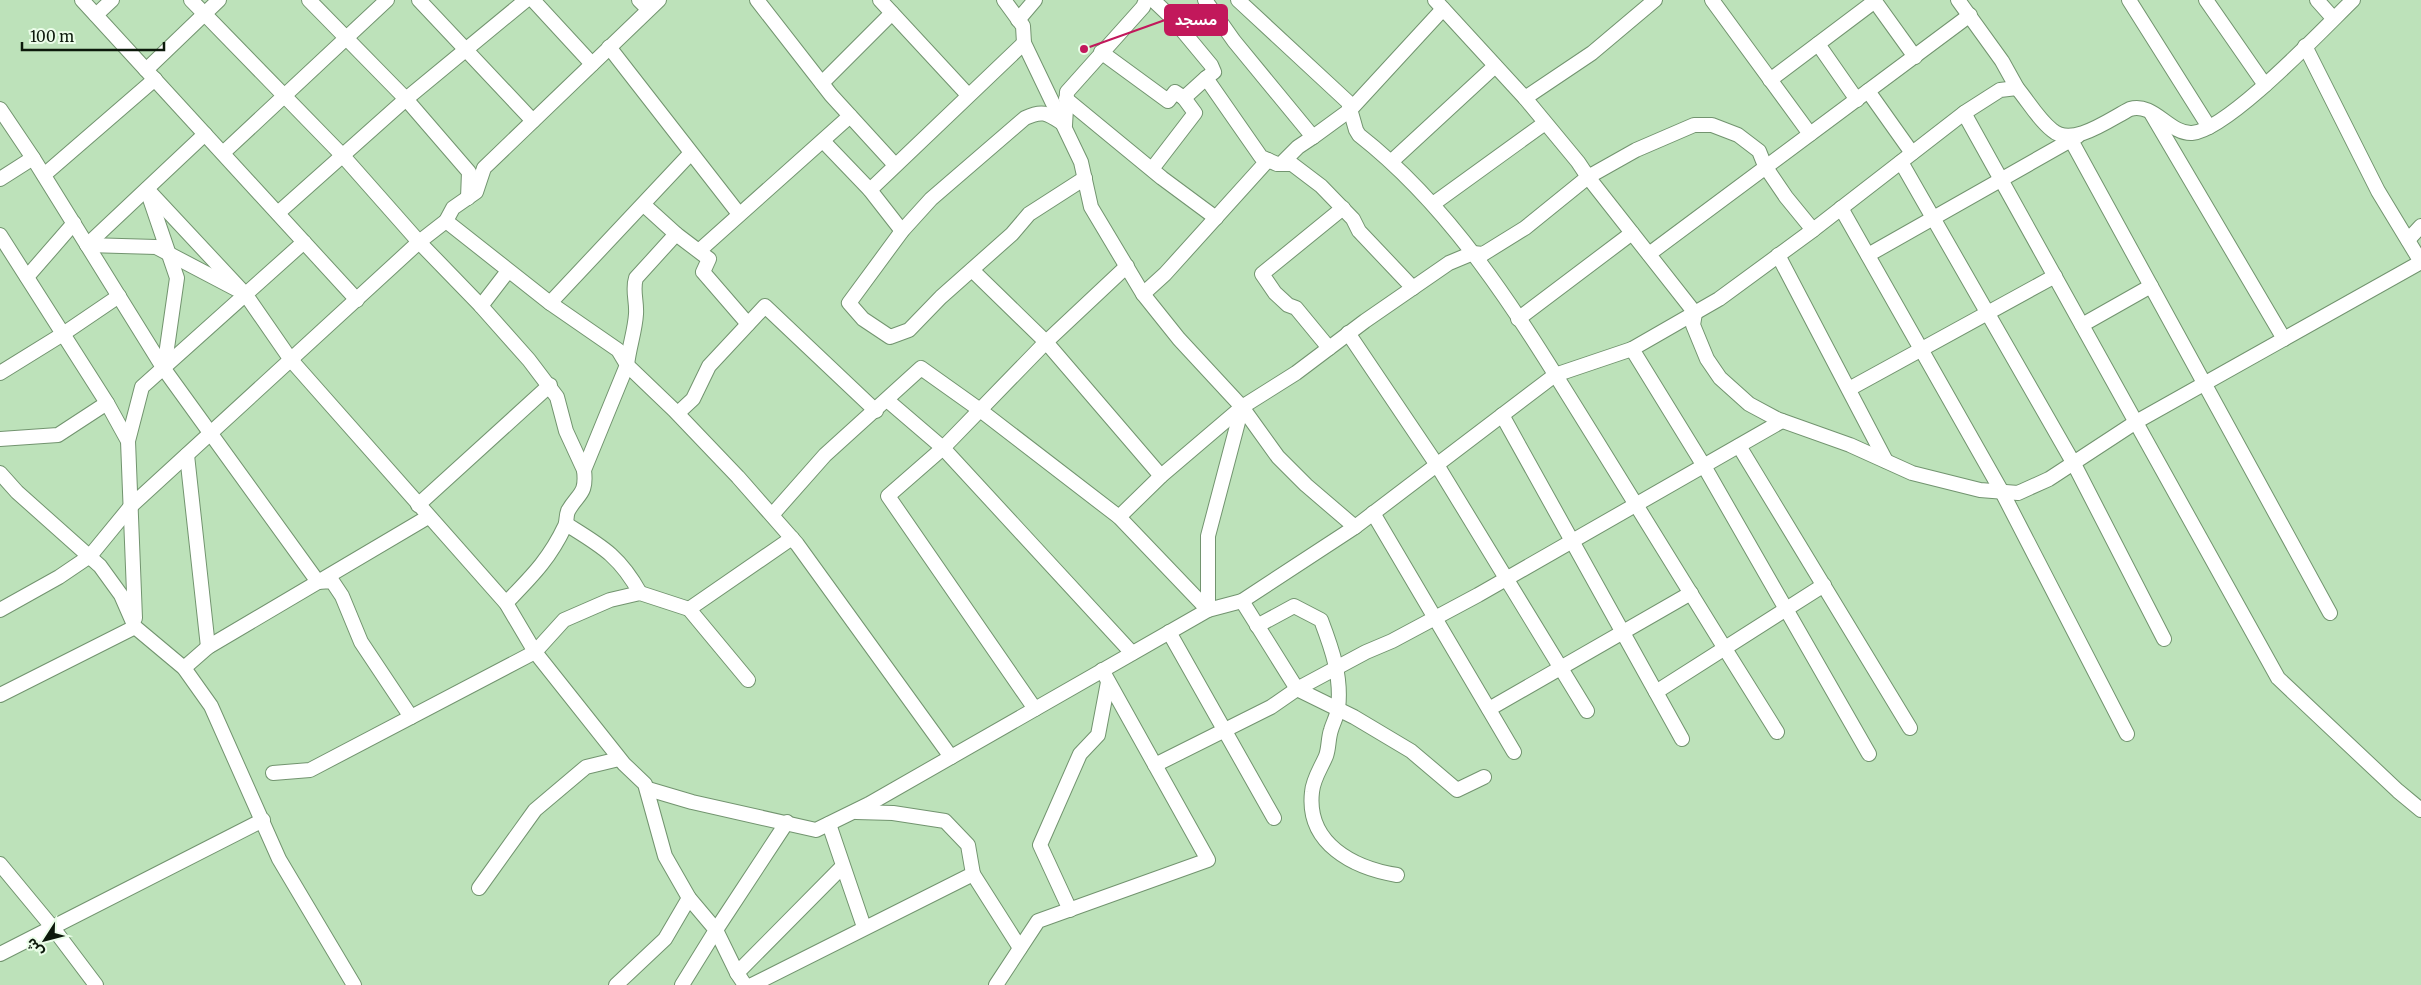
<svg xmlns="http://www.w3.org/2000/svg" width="2421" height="985" font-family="Merriweather,'Noto Sans Arabic',serif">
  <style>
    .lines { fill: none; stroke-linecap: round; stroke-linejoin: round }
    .minor-casing { stroke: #72946f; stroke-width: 16 }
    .minor { stroke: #fff; stroke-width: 14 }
    .leader { fill: none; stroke: #c2185b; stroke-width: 2 }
    .callout-dot { fill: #c2185b; stroke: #ebfde9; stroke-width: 2 }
    .callout { fill: #c2185b; stroke: #c2185b; stroke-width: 2 }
    .callout-label { font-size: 15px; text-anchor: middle; font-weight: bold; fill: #fff }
  </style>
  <rect width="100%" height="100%" fill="#bde2ba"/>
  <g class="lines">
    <g class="minor-casing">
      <g id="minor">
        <polyline points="82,0 357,300"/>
        <polyline points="191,0 343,156 419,242 481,306 529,360 557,397 566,431 584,470"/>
        <polyline points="309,0 406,99 469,172 468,198"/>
        <polyline points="419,0 533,121"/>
        <polyline points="533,0 592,64"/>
        <polyline points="639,0 648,9"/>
        <polyline points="757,0 831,95 895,165"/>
        <polyline points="880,0 968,95"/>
        <polyline points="1004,0 1023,26 1024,43 1081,162 1091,207 1143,294 1179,339 1242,407 1278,457 1306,485 1355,527 1555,375 1632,349 1719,299 1813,230"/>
        <polyline points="1153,0 1172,18 1211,65 1214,72 1206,78 1261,157 1277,164 1292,164 1321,186 1353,219 1359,231 1413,288"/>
        <polyline points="1205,0 1234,41 1313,137 1298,147 1281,164"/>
        <path d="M1238 0 1348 102 1356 130 1359 135C1461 215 1528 331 1596 440 1656 537 1716 635 1777 732"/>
        <polyline points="1435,0 1525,98 1578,162 1588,177 1636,150 1694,125 1712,125 1738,135 1759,151 1765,166 1786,197 1813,230 1964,113 2000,90 2017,88 2002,61 1958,0"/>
        <polyline points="1712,0 1810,134"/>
        <polyline points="1874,0 1915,57"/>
        <polyline points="2129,0 2209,127"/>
        <polyline points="2206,0 2265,85"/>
        <polyline points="2317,0 2333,18"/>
        <polyline points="96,15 112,0"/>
        <polyline points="1018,20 1035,0"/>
        <polyline points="1818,44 1857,100"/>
        <polyline points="2305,46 2378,191 2421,262"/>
        <polyline points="609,47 739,214"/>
        <polyline points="1101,52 1168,101 1175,92 1184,98 1206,78"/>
        <polyline points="146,70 219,0"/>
        <polyline points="1770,80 1875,1"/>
        <polyline points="822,83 892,13"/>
        <path d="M2017 88C2028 101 2038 119 2052 130 2072 148 2110 119 2130 109 2154 102 2169 134 2192 133 2228 130 2323 29 2353 0"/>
        <polyline points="1868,91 1912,153"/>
        <polyline points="1525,98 1592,53 1655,0"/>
        <polyline points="1066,99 1162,178 1216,218"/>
        <polyline points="0,109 33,158 164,369 318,582 332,581 342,596 361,642 411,717"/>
        <polyline points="1964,113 2278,678 2398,791 2421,810"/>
        <polyline points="2151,113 2284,339"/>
        <polyline points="1313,137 1350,110 1443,9"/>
        <polyline points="2071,140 2330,613"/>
        <polyline points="823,141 870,190 902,231"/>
        <polyline points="223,153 387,0"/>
        <polyline points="1392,161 1495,66"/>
        <polyline points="1901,162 2074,464 2164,639"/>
        <polyline points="1152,169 1195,113 1184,98"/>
        <polyline points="44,175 155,79"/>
        <path d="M1085 178 1029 214 1012 234 941 297 909 330 890 337 863 319 849 303 902 231 931 199 1025 118C1044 109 1048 114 1065 125L1067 92 1143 7 1146 0"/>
        <polyline points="0,179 33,158"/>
        <polyline points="147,189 246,295 291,360 506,603 535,652 624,764 645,784 665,856 689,898 716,930 682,985"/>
        <polyline points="870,190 1024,43"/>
        <polyline points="148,193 177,278 164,369"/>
        <polyline points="1433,204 1545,123"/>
        <polyline points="644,205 676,234 709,259 703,272 748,324"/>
        <polyline points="1841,208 2002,492 2127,734"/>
        <polyline points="278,213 406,99 526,0"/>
        <polyline points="446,221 550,303 618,350 627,365 674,410 738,477 797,544 951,757"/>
        <polyline points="0,235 107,403 128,441 135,618"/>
        <polyline points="2408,240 2421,226"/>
        <polyline points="87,245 156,247 236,289"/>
        <polyline points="87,245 205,134"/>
        <polyline points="700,250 850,116"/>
        <polyline points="1649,254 1970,15"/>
        <polyline points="1778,255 1886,461"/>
        <polyline points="1868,255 2078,136"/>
        <polyline points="972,270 1046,342 1161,476"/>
        <polyline points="27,277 74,223"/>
        <polyline points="1143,294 1165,274 1268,160"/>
        <polyline points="550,303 690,154"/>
        <polyline points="481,306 508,271"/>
        <polyline points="1518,319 1632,233"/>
        <polyline points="2082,325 2151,286"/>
        <polyline points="1348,333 1437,465 1587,711"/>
        <polyline points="1329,348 1296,308 1288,305 1275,293 1262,274 1343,208"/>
        <polyline points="1632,349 1704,466 1869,754"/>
        <polyline points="0,373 63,334 119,296"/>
        <polyline points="1849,389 2055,276"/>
        <polyline points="887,400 943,448 1132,653"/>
        <polyline points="1242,407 1208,536 1208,610 1242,601 1355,527"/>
        <polyline points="678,413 693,399 709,366 765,306 876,411"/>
        <polyline points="1502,415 1682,739"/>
        <polyline points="0,439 58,435 107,403"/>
        <polyline points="128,441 142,387 304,242"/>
        <polyline points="1739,446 1910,728"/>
        <polyline points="187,455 208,647"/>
        <polyline points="0,473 17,492 100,566 121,595 135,627 184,668 211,706 279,859 354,985"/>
        <polyline points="418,505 550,385"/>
        <polyline points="1373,513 1514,752"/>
        <polyline points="1119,517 1161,476 1242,407 1296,373 1365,321 1449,263 1473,253 1483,254 1525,228 1588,177 1695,313 1693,325 1707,359 1720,378 1749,404 1777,419 1850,445 1912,473 1980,490 2018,493 2049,479 2136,422 2421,262"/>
        <path d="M566 524C601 546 619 555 640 593"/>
        <polyline points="1242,601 1297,689 1354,717 1411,751 1457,790 1484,777"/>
        <path d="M506 603C531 577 549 560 565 526 567 522 566 516 568 511 578 493 587 495 584 470L627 365C629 347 635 331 636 314 637 301 632 290 636 278L676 234"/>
        <polyline points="689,609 792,538"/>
        <polyline points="0,610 59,577 90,556 131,506 419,242 446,221 453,208 476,192 484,168 659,0"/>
        <path d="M1257 626 1294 606 1321 620C1332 649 1342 677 1338 709 1337 716 1333 723 1331 730 1328 739 1329 748 1326 756 1321 768 1313 779 1312 792 1306 844 1354 868 1397 875"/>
        <polyline points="1169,632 1274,818"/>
        <polyline points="184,668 208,647 428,517"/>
        <polyline points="1656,692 1824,585"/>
        <polyline points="0,695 135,627"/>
        <polyline points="1035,709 888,496 943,448 1046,342 1127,266"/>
        <polyline points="1489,709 1691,593"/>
        <polyline points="1155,765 1271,707 1297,689 1366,652 1392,641 1478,595 1782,421"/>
        <polyline points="273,773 310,770 535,652 564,620 610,600 640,593 689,609 748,680"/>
        <polyline points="648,789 692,802 816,830 869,804 1208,610 1119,517 980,410 921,368 825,455 772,515"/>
        <polyline points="0,864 53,928 96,985"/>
        <polyline points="973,874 1020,948"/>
        <polyline points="479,888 535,810 586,767 619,759"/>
        <polyline points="1070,910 1040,845 1080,754 1098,735 1108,682"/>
        <polyline points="0,954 263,820"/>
        <polyline points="737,973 843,866 864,927 829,824"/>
        <polyline points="616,985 665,939 689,898"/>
        <polyline points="745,985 737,973 716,930 787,822"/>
        <polyline points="752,985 973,874 968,845 945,821 893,813 856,812"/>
        <polyline points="996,985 1038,921 1208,860 1102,670"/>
      </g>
    </g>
    <use href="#minor" class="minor"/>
  </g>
  <path class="leader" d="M1084 49L1165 20"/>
  <circle class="callout-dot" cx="1084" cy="49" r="5"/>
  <rect class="callout" x="1165" y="5" width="62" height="30" rx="5"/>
  <g class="callout-label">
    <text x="1196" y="25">مسجد</text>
  </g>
  <g transform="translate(45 940) rotate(234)" stroke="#ebfde9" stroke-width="4" paint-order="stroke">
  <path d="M0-4L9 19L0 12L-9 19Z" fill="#0c190b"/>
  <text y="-8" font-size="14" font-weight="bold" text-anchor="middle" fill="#0c190b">ش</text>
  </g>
  <path d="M22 42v8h142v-8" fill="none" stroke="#0c190b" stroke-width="2.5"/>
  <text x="30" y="42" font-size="15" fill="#0c190b" stroke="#ebfde9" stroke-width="4" paint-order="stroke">100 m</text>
</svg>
